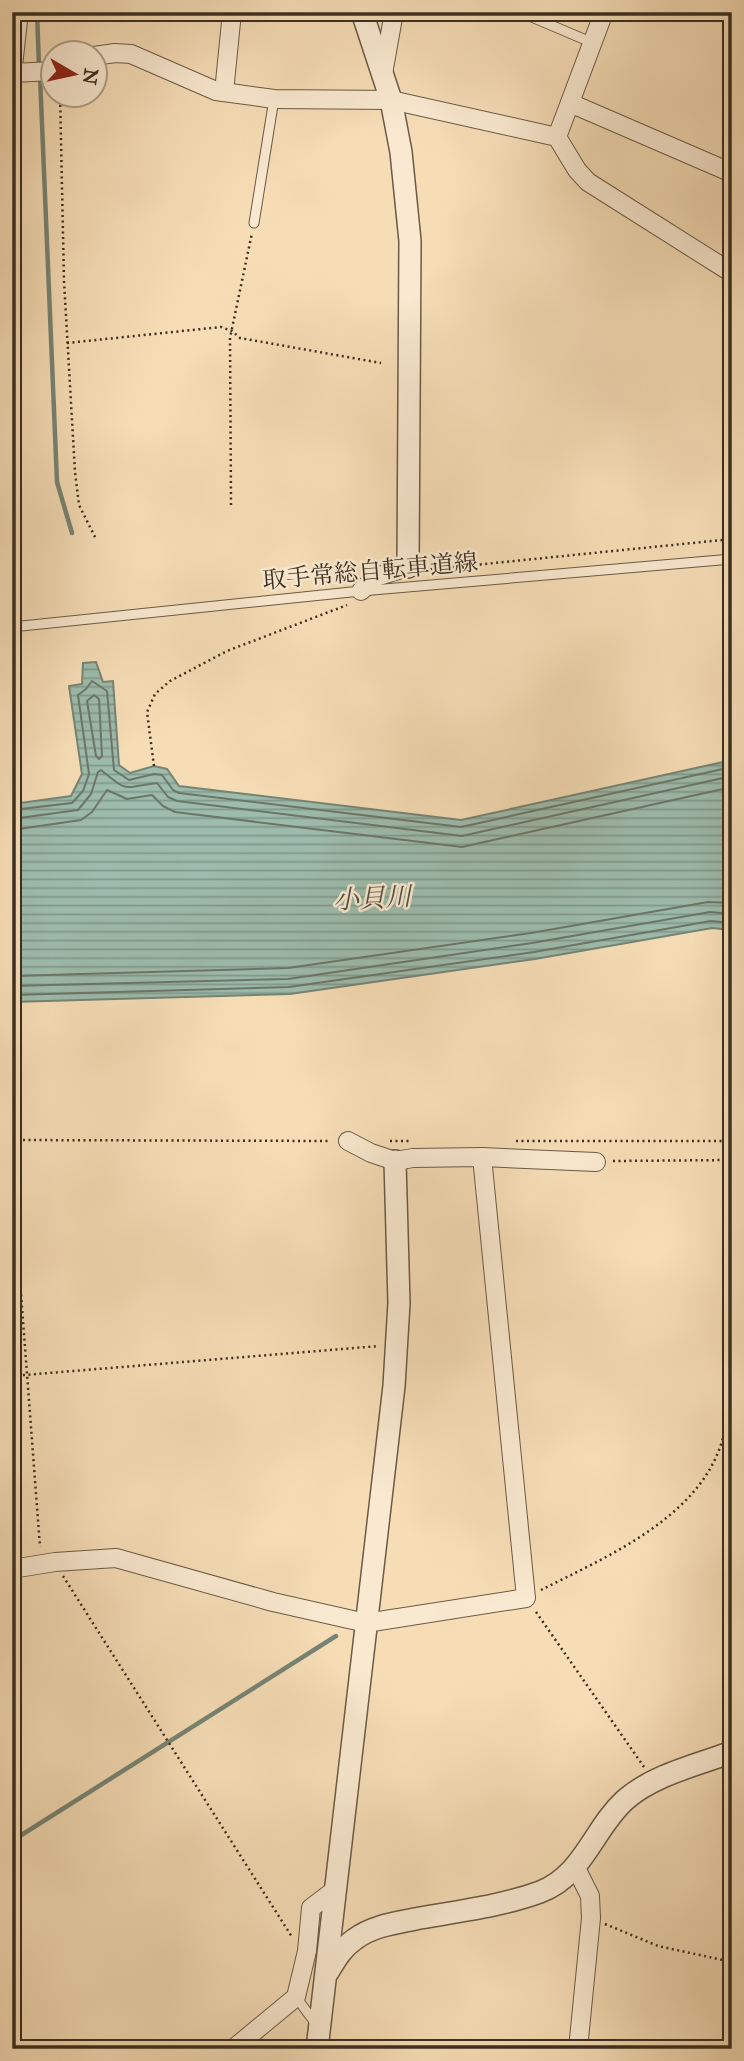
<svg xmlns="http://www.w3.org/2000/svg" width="744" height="2061" font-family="'IM FELL Great Primer','Noto Serif JP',serif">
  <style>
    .water { fill: url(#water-rules); stroke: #768475; stroke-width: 2 }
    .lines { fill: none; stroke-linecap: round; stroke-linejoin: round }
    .shore { stroke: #6c7667; stroke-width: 2 }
    .stream { stroke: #768475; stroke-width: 4.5 }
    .service-casing { stroke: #6a5a46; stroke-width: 11 }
    .minor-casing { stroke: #6a5a46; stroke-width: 20 }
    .tertiary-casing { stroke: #6a5a46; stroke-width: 24 }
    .path { stroke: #3b2f21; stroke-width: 2.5; stroke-dasharray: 2 3.5; stroke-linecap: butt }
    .service { stroke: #f9e9d0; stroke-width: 9 }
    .minor { stroke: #f9e9d0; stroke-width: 18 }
    .tertiary { stroke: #f9e9d0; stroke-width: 21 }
    .labels { text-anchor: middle; stroke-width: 5; stroke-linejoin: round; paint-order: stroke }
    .street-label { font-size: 24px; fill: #3b2f21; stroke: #f9e9d0 }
    .water-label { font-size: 26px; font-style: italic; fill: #545244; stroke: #f9e9d0 }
  </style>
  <defs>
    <pattern id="water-rules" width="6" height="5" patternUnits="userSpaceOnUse" patternTransform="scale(1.75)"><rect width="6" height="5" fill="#9dbcad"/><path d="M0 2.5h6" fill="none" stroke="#81998c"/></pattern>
  </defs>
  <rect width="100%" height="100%" fill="#f6ddb6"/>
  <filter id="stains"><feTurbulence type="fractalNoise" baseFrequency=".00286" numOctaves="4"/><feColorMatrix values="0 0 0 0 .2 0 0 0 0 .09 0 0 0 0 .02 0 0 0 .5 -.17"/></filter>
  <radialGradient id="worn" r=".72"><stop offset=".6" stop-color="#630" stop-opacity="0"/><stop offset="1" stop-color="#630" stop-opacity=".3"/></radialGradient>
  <polygon class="water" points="96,662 103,682 113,681 119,765 130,773 154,766 167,769 179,786 461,820 732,760 732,930 712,928 535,959 290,994 12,1002 12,804 71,796 82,774 69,686 82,684 83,663"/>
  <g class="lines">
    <g class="shore">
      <polygon points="94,695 99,699 102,756 99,759 96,756 87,701"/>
      <polyline points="12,810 72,803 83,791 89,774 78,695 86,689 92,681 107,691 114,770 129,780 154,774 162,775 173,790 179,793 461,827 732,767"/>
      <path d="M12 819 78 810 91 794 98 772 101 770C130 794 122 787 157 783L168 797 177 801 462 836 732 776"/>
      <polyline points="12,830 81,820 92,812 107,790 127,799 152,795 163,806 175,812 462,847 732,787"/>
      <polyline points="12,976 288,968 531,933 708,902 732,903"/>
      <polyline points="12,986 288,979 532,943 710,912 732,914"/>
      <polyline points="12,995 289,987 534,952 711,921 732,923"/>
    </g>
    <g class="stream">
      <polyline points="37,12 39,67"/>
      <polyline points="40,76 57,482 72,533"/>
      <polyline points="12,1841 336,1636"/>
    </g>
    <g class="service-casing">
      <g id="service">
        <polyline points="520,12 593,43"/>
        <polyline points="254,223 274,99"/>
        <polyline points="12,627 361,591 732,559"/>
        <polyline points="296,1997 316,2024"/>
      </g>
    </g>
    <g class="minor-casing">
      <g id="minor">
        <polyline points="94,56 115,53 131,54 216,91 274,99 391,100 557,137 577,170 588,182 732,273"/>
        <polyline points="13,73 52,71"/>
        <polyline points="383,74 394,12"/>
        <polyline points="12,75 19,12"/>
        <polyline points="224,92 232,12"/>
        <polyline points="570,103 732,173"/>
        <polyline points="557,137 604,12"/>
        <polyline points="361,591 376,577 408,567"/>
        <polyline points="348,1141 371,1153 395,1161 413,1158 482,1157 596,1162"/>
        <polyline points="12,1569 55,1562 116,1558 273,1602 366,1623 526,1598 482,1157"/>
        <polyline points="576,1868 590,1896 591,1918 578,2049"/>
        <polyline points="233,2049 296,1997 307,1951 311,1908 336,1889"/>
      </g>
    </g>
    <g class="tertiary-casing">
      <g id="tertiary">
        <polyline points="362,12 391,100 401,152 410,241 408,567"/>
        <path d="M328 1972C336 1959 342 1948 355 1939 374 1925 397 1923 420 1918 460 1911 502 1906 540 1892 584 1875 593 1829 625 1800 653 1775 697 1765 732 1752"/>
        <polyline points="317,2049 394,1386 399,1303 395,1161"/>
      </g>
    </g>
    <g class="path">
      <polyline points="60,94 64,281 75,472 79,505 96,539"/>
      <polyline points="67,343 221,327 232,331 240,338 381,363"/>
      <polyline points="231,505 230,338 252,233"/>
      <polyline points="425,570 732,539"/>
      <polyline points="154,766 147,712 155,694 170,681 227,651 347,605"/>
      <polyline points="12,1140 331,1141"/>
      <polyline points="390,1141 411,1141"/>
      <polyline points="516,1141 732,1141"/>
      <polyline points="613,1161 732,1160"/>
      <polyline points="12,1174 40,1547"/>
      <polyline points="12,1376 379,1346"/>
      <polyline points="63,1576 292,1937"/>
      <path d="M541 1590C604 1558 692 1521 719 1450 726 1432 729 1412 732 1393"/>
      <polyline points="536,1612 644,1767"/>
      <polyline points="605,1924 658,1946 732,1962"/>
    </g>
    <use href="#service" class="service"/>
    <use href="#minor" class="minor"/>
    <use href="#tertiary" class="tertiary"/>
  </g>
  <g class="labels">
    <g class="street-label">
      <text transform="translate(370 571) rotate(-5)" y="8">取手常総自転車道線</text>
    </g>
    <g class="water-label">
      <text transform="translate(372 898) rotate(-3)" y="9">小貝川</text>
    </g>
  </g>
  <rect width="744" height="2061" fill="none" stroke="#f6ddb6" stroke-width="42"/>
  <rect x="14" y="14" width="716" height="2033" fill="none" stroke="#3b2f21" stroke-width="3.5"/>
  <rect x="21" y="21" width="702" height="2019" fill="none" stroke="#3b2f21" stroke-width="2"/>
  <g transform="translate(74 74) rotate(99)"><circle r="33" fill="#f9e9d0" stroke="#ad9f8a" stroke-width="2"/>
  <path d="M0-5L12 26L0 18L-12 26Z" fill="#8f2418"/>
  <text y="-10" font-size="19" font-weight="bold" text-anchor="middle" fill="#3b2f21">N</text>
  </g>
  <rect width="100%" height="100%" filter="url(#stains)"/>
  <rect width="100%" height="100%" fill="url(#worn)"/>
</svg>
